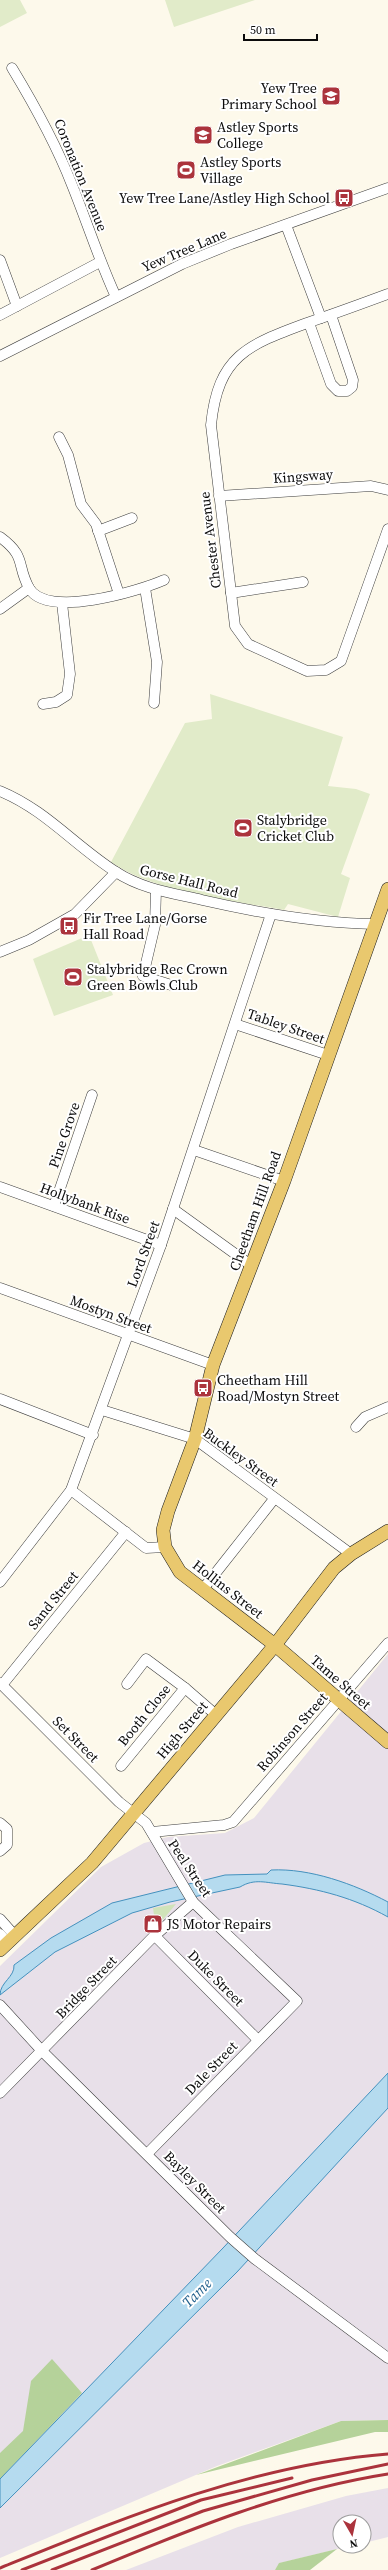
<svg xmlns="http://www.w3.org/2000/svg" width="388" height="2570" font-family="'Source Serif 4',serif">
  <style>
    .industrial { fill: #e8e0e9 }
    .green { fill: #d0e3b9 }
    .forest { fill: #b5d29a }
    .pitch { fill: #e1ebc9 }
    .water { fill: #b5dbef; stroke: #4491be }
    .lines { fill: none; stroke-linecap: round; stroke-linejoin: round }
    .minor-casing { stroke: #3e3e3e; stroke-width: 11 }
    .major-casing { stroke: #1c1c1c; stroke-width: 14 }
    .minor { stroke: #fff; stroke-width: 10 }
    .major { stroke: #e9c86e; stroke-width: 13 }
    .rail { stroke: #ab333c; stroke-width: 3 }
    .labels { text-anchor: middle; stroke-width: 4; stroke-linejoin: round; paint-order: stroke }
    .poi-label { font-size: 14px; fill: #0b0b0b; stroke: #fff; text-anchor: start }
    .street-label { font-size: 14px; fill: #0b0b0b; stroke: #fff }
    .water-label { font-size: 15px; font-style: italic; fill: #23628e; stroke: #fff }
  </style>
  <rect width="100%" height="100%" fill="#fdf9eb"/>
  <g class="industrial">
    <polygon points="388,1654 388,2420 341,2421 217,2466 0,2558 0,1966 101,1867 144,1843 168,1837 225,1833 254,1818"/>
    <polygon points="388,2488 388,2537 364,2543 364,2522 340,2522 340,2546 350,2546 280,2563 275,2570 126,2570 238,2527 346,2496"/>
  </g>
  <polygon class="green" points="176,1904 161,1922 154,1915 153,1908"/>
  <g class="forest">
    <polygon points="52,2359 82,2393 0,2479 0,2453 23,2431 31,2381"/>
    <polygon points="388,2420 388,2432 375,2432 196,2475 341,2421"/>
    <polygon points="337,2549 310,2570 275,2570 279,2563"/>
  </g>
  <g class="pitch">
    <polygon points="0,0 20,0 27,13 0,27"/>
    <polygon points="165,0 255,0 174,27"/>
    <path d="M210 694 343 737 328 786 356 789 370 794 341 874 350 878 338 917 288 904 284 910C230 900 157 893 111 862L185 723 212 719Z"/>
    <polygon points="89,935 113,995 54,1016 33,959"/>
  </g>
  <g class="water">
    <path d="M271 1870C310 1868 354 1884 388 1902V1917C354 1898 320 1889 282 1884 266 1883 255 1878 240 1887L170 1902 132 1913 55 1952 0 1995C0 1982 15 1977 14 1965L51 1938 112 1903 225 1875 267 1874Z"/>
    <polygon points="388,2073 388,2108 237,2272 0,2508 0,2479 223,2248"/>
  </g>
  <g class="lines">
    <g class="minor-casing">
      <g id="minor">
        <path d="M12 68C35 106 56 144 72 185 87 222 99 260 116 297"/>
        <polyline points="286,225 321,318"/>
        <polyline points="0,260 17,306"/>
        <path d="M388 294C361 304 334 314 307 323 247 345 218 356 211 425L235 626 248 644 307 671 326 670 341 661 388 529"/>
        <polyline points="0,315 100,262"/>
        <polyline points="309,323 331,384 338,391 347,391 352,387 353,380 331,315"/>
        <polyline points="0,356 182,264 231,244 388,188"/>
        <polyline points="59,437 68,455 81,504 96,524 119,594"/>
        <polyline points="219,496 371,486 388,490"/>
        <polyline points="98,531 132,518"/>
        <path d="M0 537C27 557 16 564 29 588 46 619 139 591 164 580"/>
        <polyline points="145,588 157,662 154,703"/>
        <polyline points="231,593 303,582"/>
        <polyline points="0,609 29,588"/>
        <polyline points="43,704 56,702 67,695 70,674 62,603"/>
        <path d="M0 791C46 810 75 846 116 872 142 889 172 893 202 900 259 913 316 923 375 924"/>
        <polyline points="156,890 155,925 143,976 171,985"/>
        <polyline points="0,952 29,940 75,914 116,872"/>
        <polyline points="235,1024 328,1055"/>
        <polyline points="194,1150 284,1181"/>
        <polyline points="0,1187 161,1245"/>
        <polyline points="54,1206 92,1095"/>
        <polyline points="173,1209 252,1266"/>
        <polyline points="0,1288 213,1365"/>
        <polyline points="0,1399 93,1435"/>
        <polyline points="102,1410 195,1439 351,1554"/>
        <polyline points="356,1427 365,1417 388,1407"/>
        <polyline points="71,1490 146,1548 165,1547"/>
        <polyline points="0,1582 71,1490 161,1245 271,914"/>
        <polyline points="203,1589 274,1499"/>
        <polyline points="0,1683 119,1802 146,1823 193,1902 297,2001 147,2154"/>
        <polyline points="2,1685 126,1532"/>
        <polyline points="185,1688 215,1714"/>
        <polyline points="121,1766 185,1688 146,1659 127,1684"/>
        <polyline points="0,1823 7,1829 7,1845 0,1851"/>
        <polyline points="152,1832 224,1825 233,1822 388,1643"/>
        <polyline points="0,1919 15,1936"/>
        <polyline points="0,1934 8,1943"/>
        <polyline points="155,1936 258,2040"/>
        <polyline points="0,2005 42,2051 230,2237 255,2259 388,2358"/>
        <polyline points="0,2093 152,1938 193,1902"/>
      </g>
    </g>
    <g class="major-casing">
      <g id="major">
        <polyline points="388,889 284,1181 213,1365 195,1439 168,1511 163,1530 165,1547 180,1572 275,1645 388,1742"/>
        <polyline points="0,1950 92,1863 275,1645 334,1568 351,1554 388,1531"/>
      </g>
    </g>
    <use href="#minor" class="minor"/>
    <use href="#major" class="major"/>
    <g class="rail">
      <path d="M0 2568C126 2517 251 2465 388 2454"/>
      <polyline points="22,2570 201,2500 292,2478"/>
      <polyline points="52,2570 203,2511 312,2480 388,2464"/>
      <path d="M92 2570C188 2530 285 2490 388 2474"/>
    </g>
  </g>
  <defs>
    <g id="school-square" transform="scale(1)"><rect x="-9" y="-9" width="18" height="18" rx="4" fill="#ab333c" stroke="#fff"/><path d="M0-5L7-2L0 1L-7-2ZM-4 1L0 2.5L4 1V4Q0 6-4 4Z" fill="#fff"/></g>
    <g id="university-square" transform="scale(1)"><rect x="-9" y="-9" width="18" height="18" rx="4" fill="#ab333c" stroke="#fff"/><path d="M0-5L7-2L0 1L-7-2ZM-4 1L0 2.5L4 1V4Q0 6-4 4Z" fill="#fff"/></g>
    <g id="stadium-square" transform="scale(1)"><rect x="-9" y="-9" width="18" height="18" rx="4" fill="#ab333c" stroke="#fff"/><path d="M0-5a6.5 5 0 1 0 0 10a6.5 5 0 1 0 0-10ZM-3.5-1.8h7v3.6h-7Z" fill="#fff"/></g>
    <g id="bus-square" transform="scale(1)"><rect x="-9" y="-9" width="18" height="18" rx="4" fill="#ab333c" stroke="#fff"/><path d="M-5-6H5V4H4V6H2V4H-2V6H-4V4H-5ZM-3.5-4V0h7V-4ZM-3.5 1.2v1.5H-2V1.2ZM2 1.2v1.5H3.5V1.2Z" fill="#fff"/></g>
    <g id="shop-square" transform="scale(1)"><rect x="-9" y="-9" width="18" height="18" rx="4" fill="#ab333c" stroke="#fff"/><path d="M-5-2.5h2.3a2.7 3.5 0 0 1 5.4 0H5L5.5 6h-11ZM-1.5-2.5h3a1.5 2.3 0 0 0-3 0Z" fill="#fff"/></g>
  </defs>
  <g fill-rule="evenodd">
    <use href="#school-square" x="331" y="96"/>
    <use href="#university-square" x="203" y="135"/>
    <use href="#stadium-square" x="186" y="170"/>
    <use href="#bus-square" x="344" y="198"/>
    <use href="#stadium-square" x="243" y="828"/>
    <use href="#bus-square" x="69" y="926"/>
    <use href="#stadium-square" x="73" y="977"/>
    <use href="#bus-square" x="203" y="1388"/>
    <use href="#shop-square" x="153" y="1924"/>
  </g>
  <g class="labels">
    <g class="poi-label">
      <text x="317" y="93" text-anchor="end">Yew Tree<tspan x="317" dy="16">Primary School</tspan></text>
      <text x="217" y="132">Astley Sports<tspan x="217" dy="16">College</tspan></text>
      <text x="200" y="167">Astley Sports<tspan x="200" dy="16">Village</tspan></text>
      <text x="330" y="203" text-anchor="end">Yew Tree Lane/Astley High School</text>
      <text x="257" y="825">Stalybridge<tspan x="257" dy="16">Cricket Club</tspan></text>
      <text x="83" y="923">Fir Tree Lane/Gorse<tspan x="83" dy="16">Hall Road</tspan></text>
      <text x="87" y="974">Stalybridge Rec Crown<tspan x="87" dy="16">Green Bowls Club</tspan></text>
      <text x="217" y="1385">Cheetham Hill<tspan x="217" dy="16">Road/Mostyn Street</tspan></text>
      <text x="167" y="1929">JS Motor Repairs</text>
    </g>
    <g class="street-label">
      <text transform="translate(81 175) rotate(68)" y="5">Coronation Avenue</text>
      <text transform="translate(184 250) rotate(-23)" y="5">Yew Tree Lane</text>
      <text transform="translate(303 476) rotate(-4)" y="5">Kingsway</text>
      <text transform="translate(210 540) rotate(-97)" y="5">Chester Avenue</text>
      <text transform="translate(189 881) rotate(14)" y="5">Gorse Hall Road</text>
      <text transform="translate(286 1026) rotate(19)" y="5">Tabley Street</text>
      <text transform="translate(64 1135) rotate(-71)" y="5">Pine Grove</text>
      <text transform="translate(85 1203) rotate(20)" y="5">Hollybank Rise</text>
      <text transform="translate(255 1211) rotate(-70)" y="5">Cheetham Hill Road</text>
      <text transform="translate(143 1254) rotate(-70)" y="5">Lord Street</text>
      <text transform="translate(111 1314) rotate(20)" y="5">Mostyn Street</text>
      <text transform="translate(241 1457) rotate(36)" y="5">Buckley Street</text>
      <text transform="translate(228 1589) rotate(38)" y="5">Hollins Street</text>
      <text transform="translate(53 1600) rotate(-51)" y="5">Sand Street</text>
      <text transform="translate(341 1682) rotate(41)" y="5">Tame Street</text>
      <text transform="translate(144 1715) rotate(-51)" y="5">Booth Close</text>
      <text transform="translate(182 1730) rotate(-50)" y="5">High Street</text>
      <text transform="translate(292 1732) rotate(-49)" y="5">Robinson Street</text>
      <text transform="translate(76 1739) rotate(45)" y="5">Set Street</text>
      <text transform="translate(190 1868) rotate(56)" y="5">Peel Street</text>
      <text transform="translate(216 1978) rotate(45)" y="5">Duke Street</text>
      <text transform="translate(86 1987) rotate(-46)" y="5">Bridge Street</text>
      <text transform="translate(211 2068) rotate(-46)" y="5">Dale Street</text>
      <text transform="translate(195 2182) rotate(45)" y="5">Bayley Street</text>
    </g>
    <g class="water-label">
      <text transform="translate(197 2293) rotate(-45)" y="5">Tame</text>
    </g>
  </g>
  <g transform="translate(352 2534) rotate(171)"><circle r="19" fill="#ffffff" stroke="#9d9d9d"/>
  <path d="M0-3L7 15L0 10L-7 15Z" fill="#ab333c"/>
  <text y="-6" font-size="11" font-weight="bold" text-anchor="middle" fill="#0b0b0b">N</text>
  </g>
  <path d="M244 34v6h73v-6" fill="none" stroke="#0b0b0b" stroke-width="2"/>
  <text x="250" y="34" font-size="12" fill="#0b0b0b" stroke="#ffffff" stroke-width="3" paint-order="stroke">50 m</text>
</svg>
